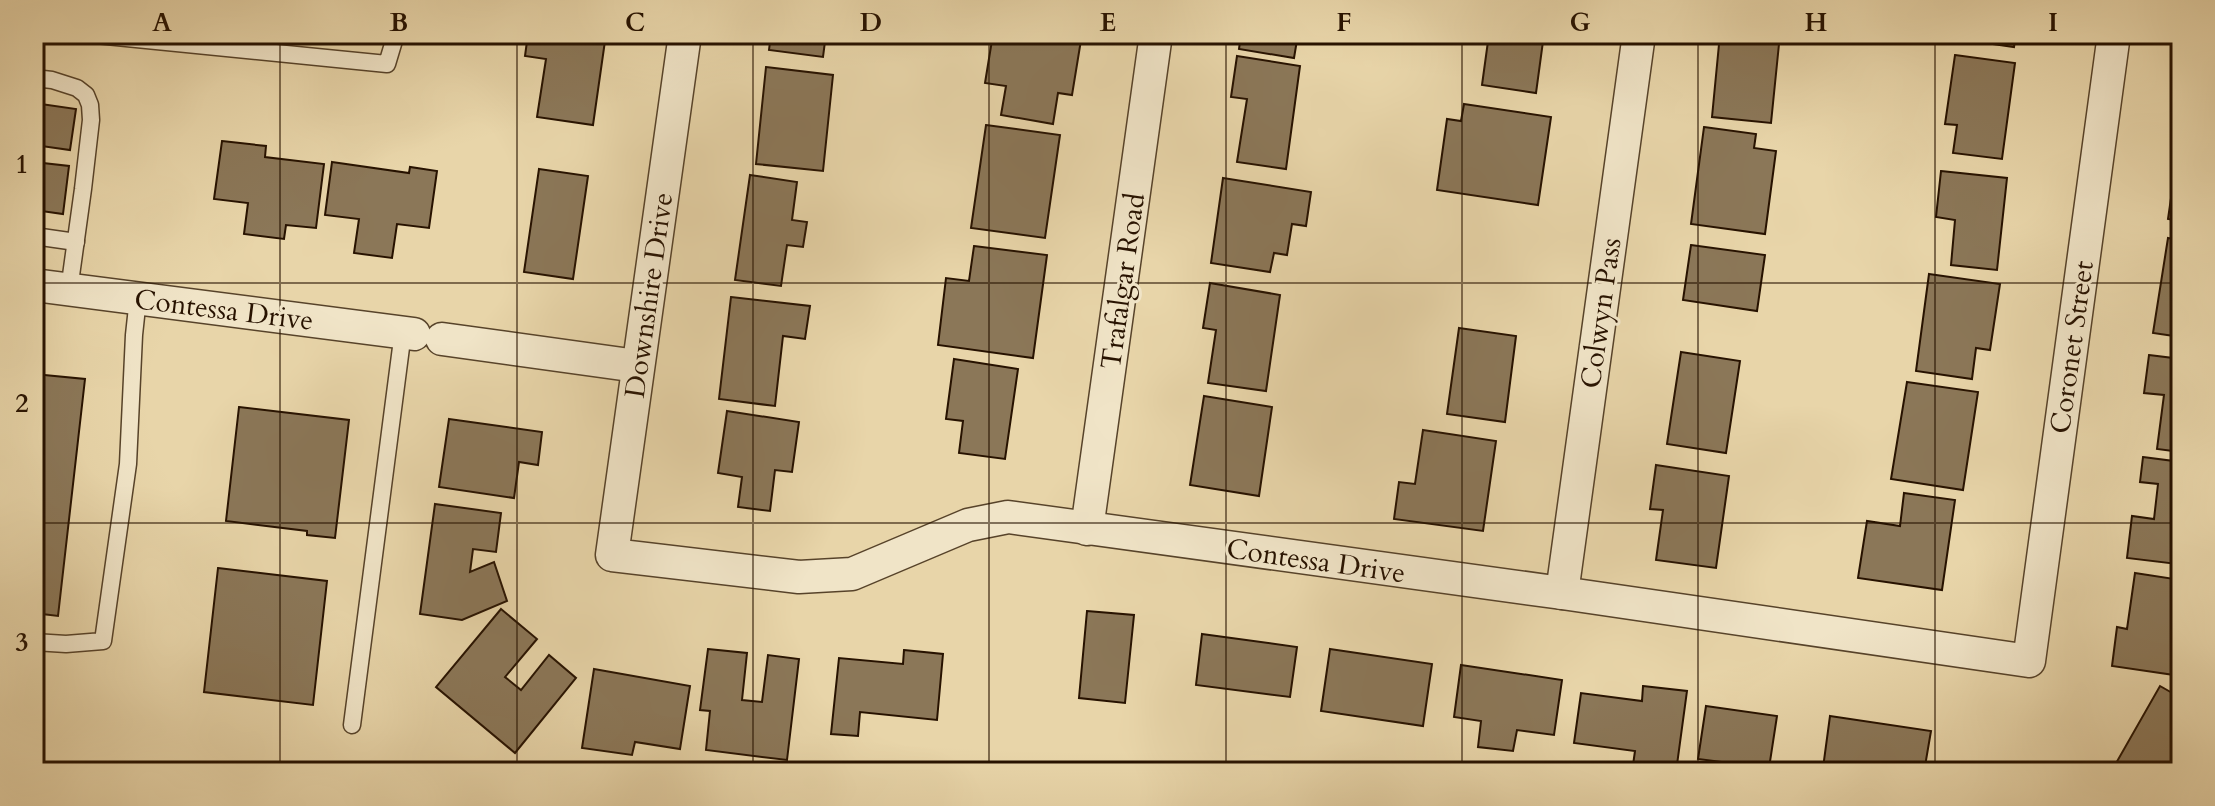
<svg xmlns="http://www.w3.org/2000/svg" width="2215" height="806" font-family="Cardo,serif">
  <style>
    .building { fill: #8b7758; stroke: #271200; stroke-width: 2 }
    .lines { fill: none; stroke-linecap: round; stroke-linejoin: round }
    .lane-casing { stroke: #57432a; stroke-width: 19 }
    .street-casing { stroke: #57432a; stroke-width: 35 }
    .lane { stroke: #f0e4c7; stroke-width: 16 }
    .street { stroke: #f0e4c7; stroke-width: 32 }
    .grid { fill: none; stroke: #271200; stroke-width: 2; stroke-opacity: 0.55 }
    .labels { text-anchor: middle; stroke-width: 6; stroke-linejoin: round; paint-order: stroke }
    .street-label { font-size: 28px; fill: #271200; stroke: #f0e4c7 }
    .neatline { fill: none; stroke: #271200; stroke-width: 3 }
    .grid-label { font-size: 26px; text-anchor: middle; font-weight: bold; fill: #271200 }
  </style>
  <rect width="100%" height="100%" fill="#e8d5a9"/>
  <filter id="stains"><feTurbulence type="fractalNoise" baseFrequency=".0025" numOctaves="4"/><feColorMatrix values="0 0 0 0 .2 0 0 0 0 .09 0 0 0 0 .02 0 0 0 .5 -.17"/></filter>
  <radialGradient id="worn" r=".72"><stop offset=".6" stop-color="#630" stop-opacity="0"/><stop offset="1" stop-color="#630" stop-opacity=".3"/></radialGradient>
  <g class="building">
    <polygon points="528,34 606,34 593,125 537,117 546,59 525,56"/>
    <polygon points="771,34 826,34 823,57 769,50"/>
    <polygon points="993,34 1082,34 1072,95 1058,93 1053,124 1001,115 1006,86 985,83"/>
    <polygon points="1241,34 1298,34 1294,58 1239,49"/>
    <polygon points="1489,34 1544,34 1536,93 1482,85"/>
    <polygon points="1720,34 1780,34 1771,123 1712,117"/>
    <polygon points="1952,34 2016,34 2014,47 1951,38"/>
    <polygon points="1955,55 2015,63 2002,159 1953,153 1957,125 1945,124"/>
    <polygon points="1237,56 1300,66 1286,169 1237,162 1247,99 1231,97"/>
    <polygon points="766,67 833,75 823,171 756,164"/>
    <polygon points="34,103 76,109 70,150 34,145"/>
    <polygon points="1464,104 1551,117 1538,205 1437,190 1447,119 1461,121"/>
    <polygon points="986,125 1060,135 1045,238 971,228"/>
    <polygon points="1704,127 1756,134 1754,148 1776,151 1765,234 1691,224"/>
    <polygon points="2181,129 2181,221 2168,219"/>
    <polygon points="222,141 266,146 265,157 324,164 316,228 286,225 284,239 244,234 248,203 214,199"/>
    <polygon points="34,162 69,166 63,214 34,210"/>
    <polygon points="332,162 409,173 410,167 437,171 429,228 397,224 392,258 354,253 359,219 325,215"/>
    <polygon points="539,169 588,176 573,279 524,272"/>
    <polygon points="1941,171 2007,178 1997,270 1951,265 1955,220 1936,217"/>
    <polygon points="750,175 797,182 792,220 807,222 803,247 787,245 781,286 735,280"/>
    <polygon points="1223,178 1311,192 1306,226 1292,224 1287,255 1274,253 1270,272 1211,263"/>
    <polygon points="2168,238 2181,240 2181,337 2153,333"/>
    <polygon points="1691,245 1765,255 1757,311 1683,300"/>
    <polygon points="974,246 1047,255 1033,358 938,345 946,278 969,281"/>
    <polygon points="1929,274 2000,284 1990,350 1976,348 1972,379 1916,371"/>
    <polygon points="1210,283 1280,295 1266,391 1208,383 1216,330 1203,328"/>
    <polygon points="731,297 810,306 805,339 783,336 775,406 719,399"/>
    <polygon points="1459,328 1516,336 1505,422 1447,414"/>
    <polygon points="1681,352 1740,361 1726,453 1667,444"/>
    <polygon points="2149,355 2181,359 2181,452 2157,449 2164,395 2144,393"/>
    <polygon points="954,359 1018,369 1005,459 959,453 963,421 946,419"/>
    <polygon points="34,374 85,379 58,616 34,613"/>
    <polygon points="1907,382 1978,392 1963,490 1891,479"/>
    <polygon points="1204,396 1272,407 1259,496 1190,485"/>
    <polygon points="239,407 349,420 335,538 307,535 307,531 226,521"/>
    <polygon points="727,411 799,422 792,472 775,470 770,511 738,507 742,477 718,473"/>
    <polygon points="449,419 542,432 538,465 519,462 514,498 439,487"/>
    <polygon points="1423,430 1496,441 1483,531 1394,519 1399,482 1415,484"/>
    <polygon points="2143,457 2181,462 2181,533 2177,564 2127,558 2132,516 2154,519 2158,484 2140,482"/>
    <polygon points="1656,465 1729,476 1716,568 1656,560 1663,510 1650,509"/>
    <polygon points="1904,493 1955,500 1942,590 1858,578 1867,521 1900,526"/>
    <polygon points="435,504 501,513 496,552 473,549 470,572 494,562 507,601 462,620 420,614"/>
    <polygon points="218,568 327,581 313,705 204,692"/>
    <polygon points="2135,573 2181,580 2181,676 2112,666 2117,627 2127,629"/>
    <polygon points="501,609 537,639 505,677 521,690 549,655 576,678 515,753 436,687"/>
    <polygon points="1087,611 1134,615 1125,703 1079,698"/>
    <polygon points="1202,634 1297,647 1290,697 1196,685"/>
    <polygon points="708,649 747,653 742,700 762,702 768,655 799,659 787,760 706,750 710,711 700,710"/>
    <polygon points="1330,649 1432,664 1423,726 1321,711"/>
    <polygon points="904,650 943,654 937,720 860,712 858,736 831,734 839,658 903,664"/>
    <polygon points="1461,665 1562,680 1554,735 1517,730 1513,751 1478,747 1481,721 1454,717"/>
    <polygon points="594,669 690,686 680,749 635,742 632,755 582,748"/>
    <polygon points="1643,686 1687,691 1676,772 1632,772 1635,751 1574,743 1581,693 1642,701"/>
    <polygon points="2160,686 2181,698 2181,772 2111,772"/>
    <polygon points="1706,706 1777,716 1769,768 1698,759"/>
    <polygon points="1830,716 1931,731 1924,772 1849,772 1823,768"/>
  </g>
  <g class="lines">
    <g class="lane-casing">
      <g id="lane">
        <polyline points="86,34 387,64 396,34"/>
        <polyline points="34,78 52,80 77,88 86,95 90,105 91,120 83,189 69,290"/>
        <polyline points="34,236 76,242"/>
        <polyline points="34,642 66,644 103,641 128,464 134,335 138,298"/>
        <polyline points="352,725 403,332"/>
      </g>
    </g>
    <g class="street-casing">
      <g id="street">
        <polyline points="685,34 612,555 799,577 852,574 968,525 1008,517 1562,593 2029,661 2114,34"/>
        <polyline points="34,285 414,334"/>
        <polyline points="442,339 637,366"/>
        <polyline points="1087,529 1156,34"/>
        <polyline points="1562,593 1639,34"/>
      </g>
    </g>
    <use href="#lane" class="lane"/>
    <use href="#street" class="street"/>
  </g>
  <path class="grid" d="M280 34V772M517 34V772M753 34V772M989 34V772M1226 34V772M1462 34V772M1698 34V772M1935 34V772M34 283H2181M34 523H2181"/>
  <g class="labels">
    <g class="street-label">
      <text transform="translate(1122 281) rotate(-82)" y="10">Trafalgar Road</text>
      <text transform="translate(648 295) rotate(-82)" y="10">Downshire Drive</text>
      <text transform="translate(224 309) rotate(7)" y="10">Contessa Drive</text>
      <text transform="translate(1600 313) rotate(-82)" y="10">Colwyn Pass</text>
      <text transform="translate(2071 347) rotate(-82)" y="10">Coronet Street</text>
      <text transform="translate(1316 560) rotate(8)" y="10">Contessa Drive</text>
    </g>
  </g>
  <rect width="2215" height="806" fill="none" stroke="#e8d5a9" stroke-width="88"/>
  <rect x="44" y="44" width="2127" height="718" class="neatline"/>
  <g class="grid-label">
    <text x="162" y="31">A</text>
    <text x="399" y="31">B</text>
    <text x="635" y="31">C</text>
    <text x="871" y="31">D</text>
    <text x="1108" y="31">E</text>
    <text x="1344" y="31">F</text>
    <text x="1580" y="31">G</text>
    <text x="1816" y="31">H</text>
    <text x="2053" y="31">I</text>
    <text x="22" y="173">1</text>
    <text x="22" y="412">2</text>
    <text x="22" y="651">3</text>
  </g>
  <rect width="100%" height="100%" filter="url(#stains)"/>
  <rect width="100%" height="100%" fill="url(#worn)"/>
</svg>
